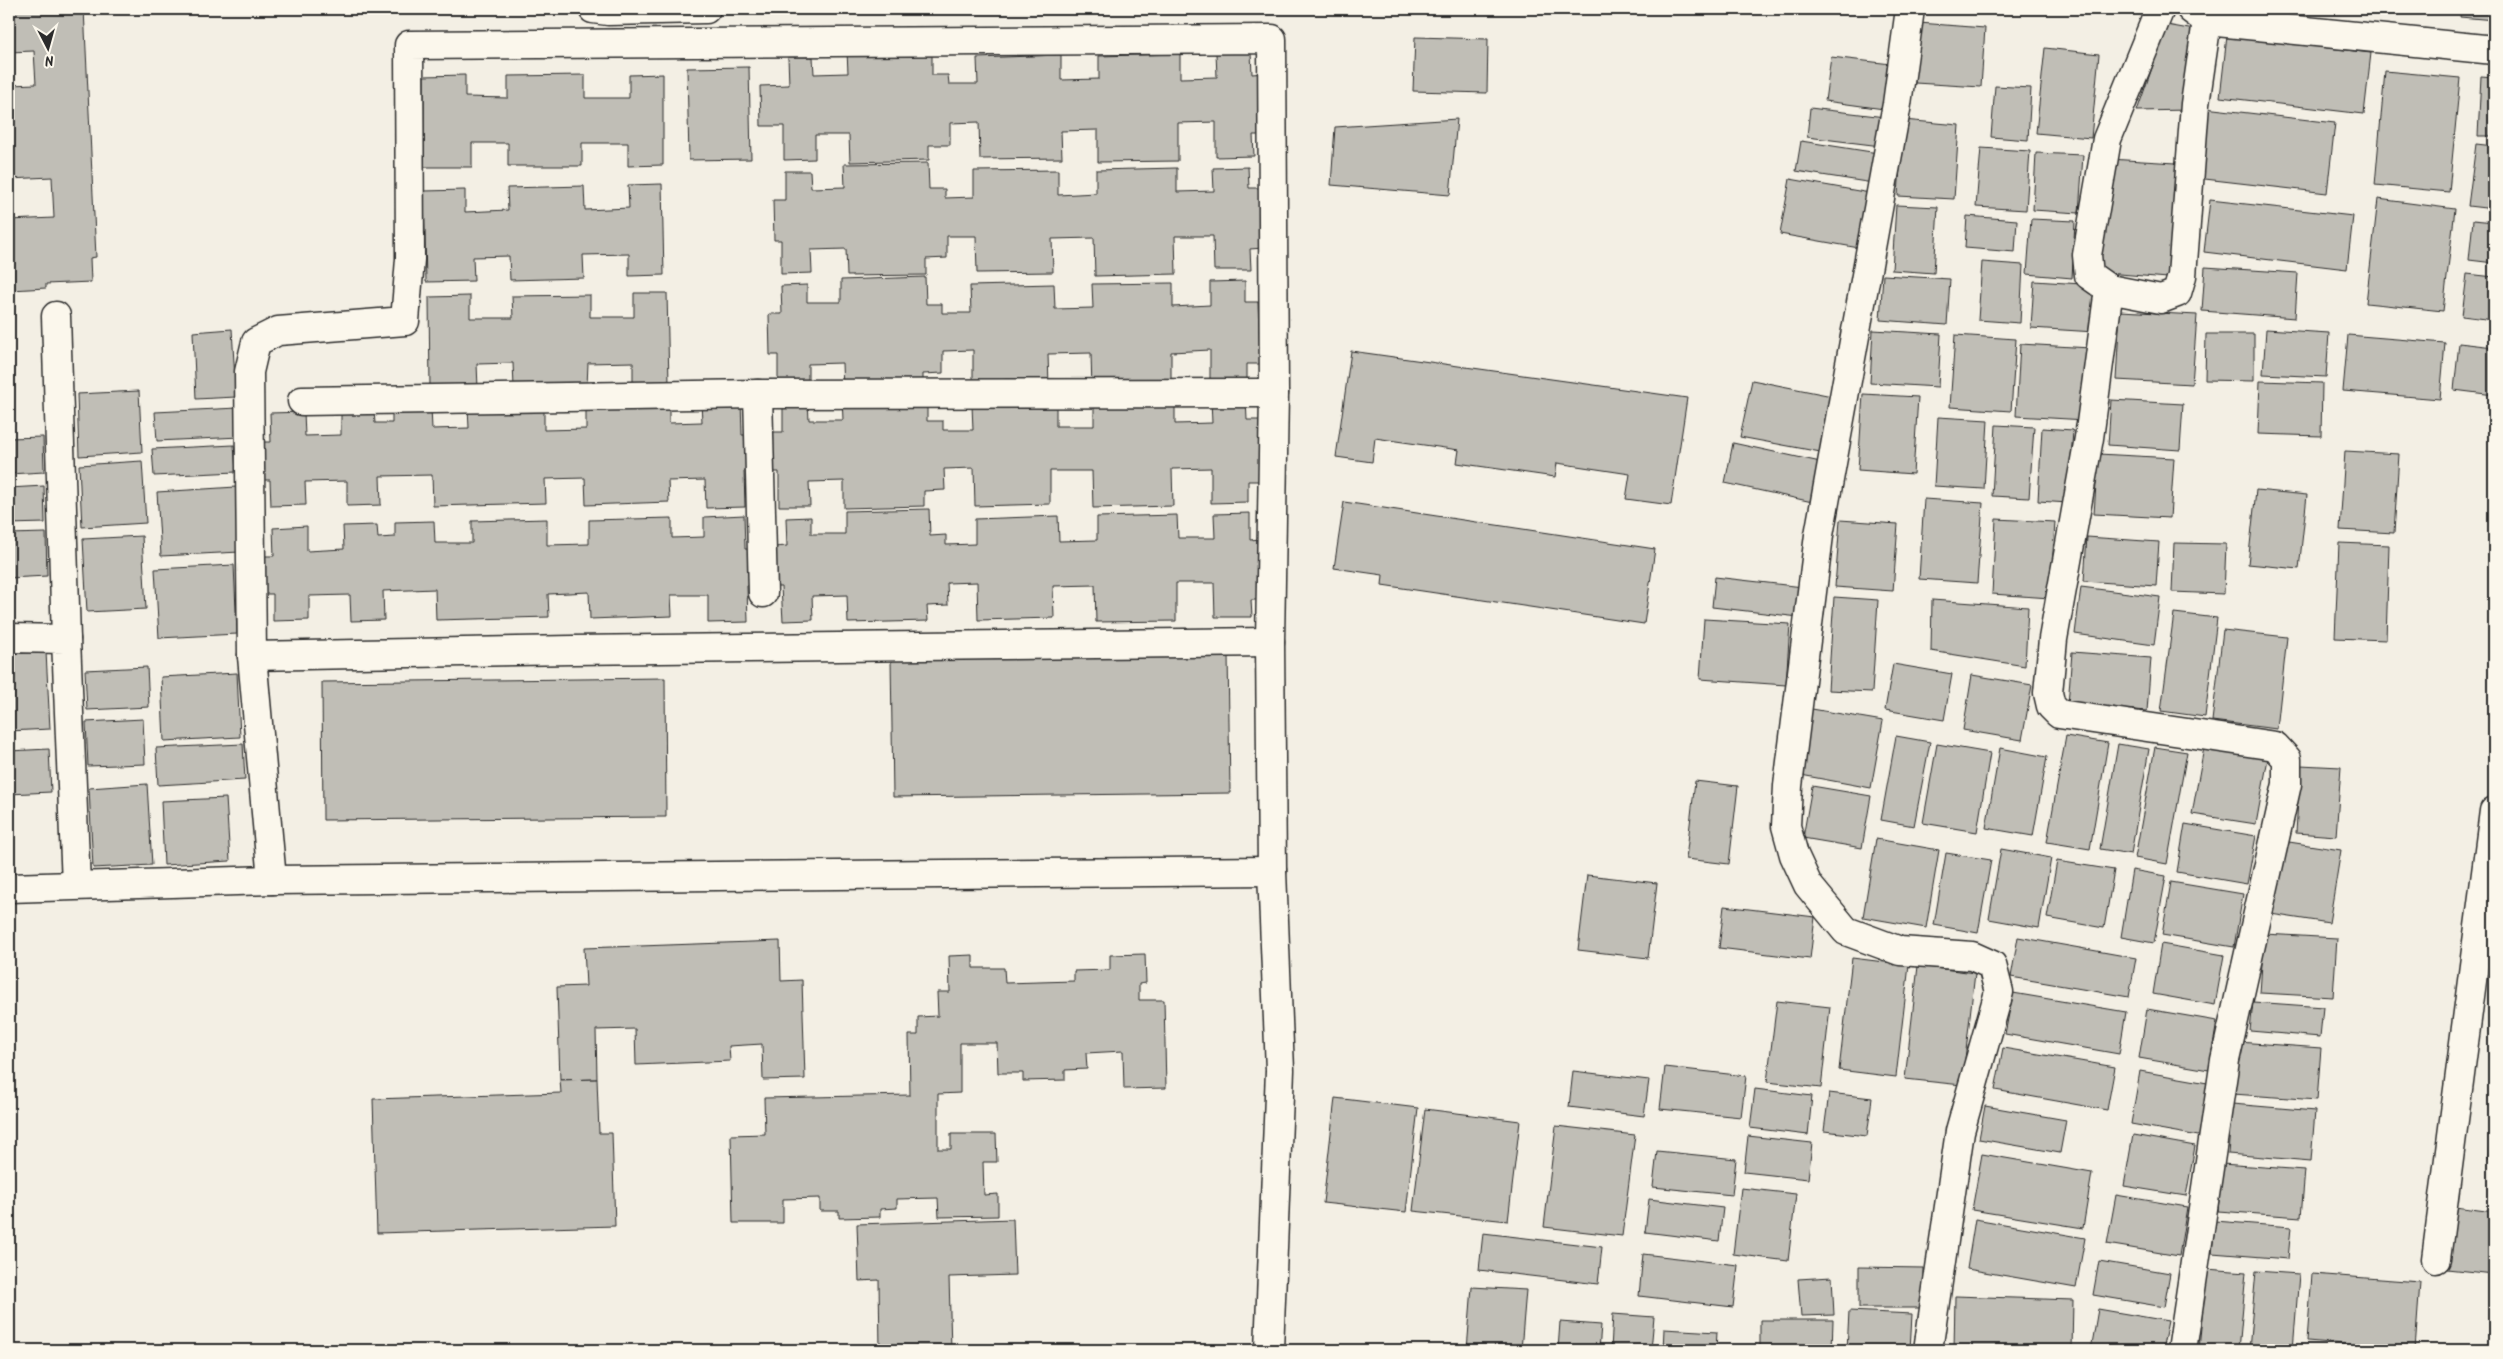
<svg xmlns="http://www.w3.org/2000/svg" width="2503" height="1359" font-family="Kalam,sans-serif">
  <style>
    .building { fill: #c0beb6; stroke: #2b2b2b }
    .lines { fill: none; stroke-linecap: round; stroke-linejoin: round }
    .minor-casing { stroke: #2b2b2b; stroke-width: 31 }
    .minor { stroke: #fbf7ec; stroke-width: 28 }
  </style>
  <rect width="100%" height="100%" fill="#f3efe4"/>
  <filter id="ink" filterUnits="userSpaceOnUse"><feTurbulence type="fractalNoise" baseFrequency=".02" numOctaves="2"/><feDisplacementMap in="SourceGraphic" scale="10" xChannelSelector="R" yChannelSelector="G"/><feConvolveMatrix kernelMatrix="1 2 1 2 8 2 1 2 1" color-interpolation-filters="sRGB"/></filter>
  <g filter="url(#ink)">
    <g class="building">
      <polygon points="9,9 84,9 96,257 90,258 91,282 46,284 46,288 11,290 9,220 54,218 52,177 9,179 9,85 36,84 34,51 9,52"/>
      <polygon points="2403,9 2449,9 2448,12"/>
      <polygon points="2461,9 2494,9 2494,20 2460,17"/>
      <polygon points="1919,23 1985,28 1981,87 1915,83"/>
      <polygon points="2167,25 2200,31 2189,110 2137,111"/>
      <polygon points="2227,36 2371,53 2364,114 2220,97"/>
      <polygon points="1415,37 1488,39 1487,93 1413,91"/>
      <polygon points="2045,48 2099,54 2091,138 2036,133"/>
      <polygon points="932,49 932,75 948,75 949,84 978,84 977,58 1061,55 1061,80 1099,79 1099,56 1180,54 1180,78 1217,77 1216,53 1251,53 1252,74 1265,73 1266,135 1253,135 1254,156 1216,157 1216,122 1178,123 1178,161 1098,162 1098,130 1061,131 1062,158 980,159 979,122 950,123 950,145 929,145 929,160 850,162 849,135 815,135 815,159 784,160 784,126 761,126 760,86 789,85 788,57 813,57 814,74 848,73 847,51"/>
      <polygon points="1831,57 1891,64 1884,109 1825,101"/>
      <polygon points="749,67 751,159 689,160 687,68"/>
      <polygon points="2385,71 2460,78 2449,192 2375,185"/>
      <polygon points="663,74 663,165 628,166 628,143 582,143 582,166 508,166 508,143 472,143 472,167 424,167 424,76 465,75 465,97 508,98 508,76 585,75 585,98 629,98 629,75"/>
      <polygon points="2481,76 2494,77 2494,136 2478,136"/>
      <polygon points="1995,86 2031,88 2028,140 1991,137"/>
      <polygon points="1810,108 1885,117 1881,146 1807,137"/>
      <polygon points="2205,108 2335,123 2327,193 2196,178"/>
      <polygon points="1457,119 1450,195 1331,185 1335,127"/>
      <polygon points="1903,120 1959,125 1954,199 1898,196"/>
      <polygon points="1801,141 1878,153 1873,183 1796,171"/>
      <polygon points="2476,144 2494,146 2494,209 2468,206"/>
      <polygon points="1981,148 2030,151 2026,210 1976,207"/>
      <polygon points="2036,153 2083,155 2079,213 2033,210"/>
      <polygon points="2109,159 2176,163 2168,278 2095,272"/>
      <polygon points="928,163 929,189 945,189 945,198 974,197 974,171 1058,170 1058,195 1096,193 1096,170 1177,168 1177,192 1214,191 1213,168 1248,167 1249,188 1262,188 1263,248 1250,249 1251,270 1214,270 1213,236 1175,236 1176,274 1095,276 1094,238 1052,239 1053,272 977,273 976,236 947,236 947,258 926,259 926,275 847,276 846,249 811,250 812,273 781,274 781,240 774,240 773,200 785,200 785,171 810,171 811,188 845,187 844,164"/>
      <polygon points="1790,179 1870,193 1859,248 1780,234"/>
      <polygon points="662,184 664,275 629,276 629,254 583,255 584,278 510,280 509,256 473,257 474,281 426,282 424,191 465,190 465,212 508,210 507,188 584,186 585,210 629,208 628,185"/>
      <polygon points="2378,199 2455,209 2443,311 2366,303"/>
      <polygon points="2210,200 2353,216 2347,269 2204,252"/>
      <polygon points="1896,205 1938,207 1934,273 1892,270"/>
      <polygon points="1967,216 2017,220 2015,252 1965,248"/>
      <polygon points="2031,219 2075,221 2072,278 2027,274"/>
      <polygon points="2473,220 2494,222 2494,263 2469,260"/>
      <polygon points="1982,262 2023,265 2020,323 1978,320"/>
      <polygon points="2205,267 2298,273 2295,318 2202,311"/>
      <polygon points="2467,274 2494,277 2494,320 2462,316"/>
      <polygon points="1883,275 1950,279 1947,325 1880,320"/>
      <polygon points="925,277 926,304 942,304 942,313 971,313 970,286 1054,284 1055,309 1093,308 1092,284 1173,283 1173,307 1210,305 1210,282 1245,281 1245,302 1258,302 1260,364 1247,364 1247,384 1210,386 1210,350 1171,352 1171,389 1092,391 1091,353 1048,354 1049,386 973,388 973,350 943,351 943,373 923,374 923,389 843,391 842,363 808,364 808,388 778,389 778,355 770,355 769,314 782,314 781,286 807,285 807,302 841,302 841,280"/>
      <polygon points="2034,281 2098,285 2095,332 2031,328"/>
      <polygon points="634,293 667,293 669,384 633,385 633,362 588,363 587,386 514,387 513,363 477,364 478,388 430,389 429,297 470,296 470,318 513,318 512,296 590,295 590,317 634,317"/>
      <polygon points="2120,311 2197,315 2192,384 2116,380"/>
      <polygon points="232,329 236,397 196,399 193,332"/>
      <polygon points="2266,329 2329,333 2326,377 2263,374"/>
      <polygon points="1873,330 1941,334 1938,387 1870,383"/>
      <polygon points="2206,334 2254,334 2254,381 2205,380"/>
      <polygon points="1955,335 2016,339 2011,411 1950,407"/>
      <polygon points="2348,335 2445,343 2440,399 2343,391"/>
      <polygon points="2459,343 2494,347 2494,395 2454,390"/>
      <polygon points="2020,344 2091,348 2086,420 2016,416"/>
      <polygon points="1351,351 1687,398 1671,505 1626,499 1630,474 1557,463 1555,477 1457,463 1459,450 1375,438 1372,462 1336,457"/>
      <polygon points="1752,380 1837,397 1826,453 1740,437"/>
      <polygon points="2260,381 2322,383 2321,436 2258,434"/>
      <polygon points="139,391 142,452 79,456 77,394"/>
      <polygon points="1863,394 1918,397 1913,474 1858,470"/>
      <polygon points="927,395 927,421 943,421 943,430 973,430 972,405 1056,401 1056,426 1094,426 1094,402 1175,401 1175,424 1212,423 1211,399 1246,398 1247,420 1260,420 1261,481 1248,481 1248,502 1211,503 1211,468 1172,469 1173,506 1093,508 1092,471 1050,471 1050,504 975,506 974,468 944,469 945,490 924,491 924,506 844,508 844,481 809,482 810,506 779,506 779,472 771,472 771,432 783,432 783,403 808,402 809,420 843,420 842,397"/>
      <polygon points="2111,400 2183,404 2180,450 2108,445"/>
      <polygon points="741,401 742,435 751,435 751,470 744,471 745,507 706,508 705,480 668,481 669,502 586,505 585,478 545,479 546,503 433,506 432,475 380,476 381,505 347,506 347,481 305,482 306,505 271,506 270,480 257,480 256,442 271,442 270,413 304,412 305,436 341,435 341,412 374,411 375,423 392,423 392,408 431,407 432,429 469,428 468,407 544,405 544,430 586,429 586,405 669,403 669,423 702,422 701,402"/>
      <polygon points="238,408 240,437 157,441 155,412"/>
      <polygon points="1938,417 1988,420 1984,489 1934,486"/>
      <polygon points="1996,425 2034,427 2029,498 1992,496"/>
      <polygon points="2042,428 2073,430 2068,503 2038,501"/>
      <polygon points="43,437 44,472 9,474 9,438"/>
      <polygon points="1733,443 1825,463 1817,503 1725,483"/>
      <polygon points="234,445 236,472 154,476 152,449"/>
      <polygon points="2345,451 2399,454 2394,533 2340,530"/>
      <polygon points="2098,454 2174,458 2170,518 2094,514"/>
      <polygon points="142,461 146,523 82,527 79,465"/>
      <polygon points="44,486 45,523 9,524 9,488"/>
      <polygon points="236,487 240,552 161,556 157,492"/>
      <polygon points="2256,490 2307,495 2299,569 2248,564"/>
      <polygon points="1924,499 1983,503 1977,583 1919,579"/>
      <polygon points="1344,502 1655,549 1644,624 1382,585 1383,575 1334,568"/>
      <polygon points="929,509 930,536 946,535 946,545 975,544 975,519 1058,516 1059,541 1097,540 1097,517 1177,515 1178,538 1215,538 1214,514 1250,513 1250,540 1260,539 1261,600 1251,600 1252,617 1215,617 1214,583 1176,583 1176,621 1096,622 1095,585 1053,586 1054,618 978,620 977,582 947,583 948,605 927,606 928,621 848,623 847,595 812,596 813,620 783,621 781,587 775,587 774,547 787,546 786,518 811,517 811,534 845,534 845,511"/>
      <polygon points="744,515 745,549 754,549 755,585 747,586 748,622 708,623 708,595 671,595 672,616 590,619 589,592 548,594 549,617 436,620 435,589 383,591 384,620 351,621 350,595 309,596 309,620 273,621 273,594 259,594 258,556 274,556 273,528 307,526 307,551 344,549 343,526 377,525 378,538 395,537 395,522 434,521 435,543 472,543 472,521 547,519 547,545 589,544 589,520 672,518 672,538 704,537 704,517"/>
      <polygon points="1996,519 2055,522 2050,598 1992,594"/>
      <polygon points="1840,520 1898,524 1893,591 1835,587"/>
      <polygon points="46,533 47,576 9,578 9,534"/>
      <polygon points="142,536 146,609 87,612 83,539"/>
      <polygon points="2087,537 2159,542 2156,586 2084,581"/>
      <polygon points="2174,543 2226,544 2224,594 2172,592"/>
      <polygon points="2339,543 2389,545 2386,640 2335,638"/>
      <polygon points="234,565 237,634 159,638 155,569"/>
      <polygon points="1715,577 1803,587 1799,617 1712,607"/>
      <polygon points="2081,587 2160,597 2154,645 2075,634"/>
      <polygon points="1834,597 1878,600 1872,692 1828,690"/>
      <polygon points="1932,600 2028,607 2025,666 1931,651"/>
      <polygon points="2174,613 2217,618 2205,717 2161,711"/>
      <polygon points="1704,619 1790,624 1786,685 1700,679"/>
      <polygon points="2223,630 2287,637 2277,729 2212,721"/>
      <polygon points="46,652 50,729 9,731 9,654"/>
      <polygon points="2072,652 2151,658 2147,711 2068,705"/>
      <polygon points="1228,654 1230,793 893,797 891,658"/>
      <polygon points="1893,664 1952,674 1944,720 1885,710"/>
      <polygon points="147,667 149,707 87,710 85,670"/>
      <polygon points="237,673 240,737 164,741 161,677"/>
      <polygon points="1972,675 2032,685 2022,740 1963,730"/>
      <polygon points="665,678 666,817 323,820 322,682"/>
      <polygon points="1812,709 1883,721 1871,788 1801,775"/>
      <polygon points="143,719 145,764 88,766 86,722"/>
      <polygon points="1896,736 1930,742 1914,826 1881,820"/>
      <polygon points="2066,736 2108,743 2090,849 2047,842"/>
      <polygon points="2205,742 2269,753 2256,824 2192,814"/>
      <polygon points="243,744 245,780 158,785 156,748"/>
      <polygon points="1937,744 1990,753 1977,832 1923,823"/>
      <polygon points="2118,744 2149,749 2131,854 2100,849"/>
      <polygon points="2155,747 2187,752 2167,864 2135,858"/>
      <polygon points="2000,748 2047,757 2033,836 1986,828"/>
      <polygon points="49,749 51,792 9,794 9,751"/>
      <polygon points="2300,765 2341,767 2336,836 2296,833"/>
      <polygon points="1695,781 1738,786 1729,864 1686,859"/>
      <polygon points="147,784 152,865 93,868 89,788"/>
      <polygon points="1812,786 1871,796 1862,848 1803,838"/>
      <polygon points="226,798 230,861 164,865 161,801"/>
      <polygon points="2185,824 2256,836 2247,884 2177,872"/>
      <polygon points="1876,839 1939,850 1926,928 1863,917"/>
      <polygon points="2276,840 2341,850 2329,923 2264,913"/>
      <polygon points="2001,849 2051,858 2039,928 1989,919"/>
      <polygon points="1946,853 1991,860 1978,933 1934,925"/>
      <polygon points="2057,861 2114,870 2104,928 2047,918"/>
      <polygon points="2132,870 2166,876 2154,943 2121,937"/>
      <polygon points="1587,875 1657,883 1648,958 1578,950"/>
      <polygon points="2171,882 2243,894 2234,947 2162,935"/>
      <polygon points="1724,906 1815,917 1810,959 1719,948"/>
      <polygon points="2264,934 2337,938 2333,997 2260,993"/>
      <polygon points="2018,937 2136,958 2129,997 2011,977"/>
      <polygon points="780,941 781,981 802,980 805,1079 763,1080 762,1044 729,1046 730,1061 636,1065 635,1029 596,1030 597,1079 560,1080 557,987 586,986 584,948"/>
      <polygon points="2161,944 2224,955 2215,1005 2153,994"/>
      <polygon points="1145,954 1146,983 1139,984 1139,1000 1164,1000 1166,1088 1124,1089 1123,1051 1086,1053 1087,1069 1065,1070 1065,1080 1023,1081 1023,1073 998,1073 997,1043 960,1043 960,1093 938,1094 938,1149 951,1149 951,1134 996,1134 997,1162 983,1162 984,1195 998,1194 998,1216 939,1217 938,1198 897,1199 897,1208 880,1209 880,1217 839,1218 839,1211 820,1211 820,1198 783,1199 783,1223 733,1223 731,1135 765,1134 764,1098 910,1095 909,1035 918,1035 918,1017 938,1016 937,992 950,992 949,956 973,955 973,968 1004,968 1005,983 1074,981 1074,971 1110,970 1110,955"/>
      <polygon points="1852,958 1909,965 1896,1077 1839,1070"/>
      <polygon points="1918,966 1975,973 1962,1085 1905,1079"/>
      <polygon points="2013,993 2126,1012 2119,1054 2005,1034"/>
      <polygon points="1777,1001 1830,1007 1821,1088 1767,1082"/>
      <polygon points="2253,1002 2323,1007 2320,1037 2250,1031"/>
      <polygon points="2147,1009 2217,1021 2209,1070 2139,1058"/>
      <polygon points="2238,1042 2321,1048 2317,1100 2233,1094"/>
      <polygon points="2003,1048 2115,1067 2107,1110 1995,1090"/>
      <polygon points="1665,1067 1746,1076 1741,1117 1660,1109"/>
      <polygon points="1573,1071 1649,1080 1644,1116 1569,1107"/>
      <polygon points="2140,1071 2213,1084 2204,1137 2131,1124"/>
      <polygon points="597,1079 599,1133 612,1133 615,1226 377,1233 373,1099 561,1093 560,1080"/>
      <polygon points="1755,1089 1812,1096 1808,1135 1750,1128"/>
      <polygon points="1829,1093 1872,1098 1867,1136 1824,1131"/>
      <polygon points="1335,1098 1418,1108 1406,1212 1323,1203"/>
      <polygon points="2494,1103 2494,1159 2488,1158"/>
      <polygon points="2232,1104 2315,1111 2311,1161 2228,1154"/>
      <polygon points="1985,1106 2066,1120 2060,1153 1979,1139"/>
      <polygon points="1425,1109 1520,1121 1508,1221 1413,1211"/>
      <polygon points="1556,1126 1635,1135 1622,1236 1544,1227"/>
      <polygon points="2133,1135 2195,1146 2186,1196 2124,1186"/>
      <polygon points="1748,1136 1812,1143 1808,1179 1744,1172"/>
      <polygon points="1657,1151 1736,1159 1732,1195 1653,1187"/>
      <polygon points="1982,1154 2092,1173 2083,1228 1972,1210"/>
      <polygon points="2222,1164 2305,1170 2301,1217 2218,1211"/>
      <polygon points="1741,1188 1796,1194 1788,1261 1733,1254"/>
      <polygon points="2116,1195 2187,1207 2179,1256 2107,1244"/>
      <polygon points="1649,1199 1723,1208 1719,1241 1645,1232"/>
      <polygon points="2455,1207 2494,1212 2494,1274 2447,1269"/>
      <polygon points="1013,1219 1015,1275 949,1277 951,1350 880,1350 879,1280 859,1281 857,1224"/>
      <polygon points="1975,1219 2085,1238 2076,1288 1967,1269"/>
      <polygon points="2215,1221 2291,1227 2288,1259 2212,1253"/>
      <polygon points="1483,1233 1602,1247 1598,1284 1479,1270"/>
      <polygon points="1643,1254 1738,1265 1733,1307 1639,1296"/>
      <polygon points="2099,1261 2170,1273 2164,1307 2093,1295"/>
      <polygon points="1859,1267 1924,1268 1924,1308 1859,1308"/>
      <polygon points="2206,1269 2246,1272 2239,1350 2199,1350"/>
      <polygon points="2256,1271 2299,1274 2293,1350 2249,1350"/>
      <polygon points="2312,1274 2420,1282 2415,1350 2307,1341"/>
      <polygon points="1832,1277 1834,1315 1801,1316 1798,1279"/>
      <polygon points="1472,1287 1526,1290 1521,1350 1467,1350"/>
      <polygon points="1955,1296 2073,1300 2072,1350 1954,1350"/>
      <polygon points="2098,1309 2168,1321 2162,1350 2091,1350"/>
      <polygon points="1849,1311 1912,1314 1910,1350 1847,1350"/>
      <polygon points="1613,1314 1654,1317 1651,1350 1611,1350"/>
      <polygon points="1760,1320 1833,1320 1832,1350 1760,1350"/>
      <polygon points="1560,1322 1601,1325 1599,1350 1558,1350"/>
      <polygon points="1664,1329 1717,1332 1716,1350 1663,1350"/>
    </g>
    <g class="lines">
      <g class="minor-casing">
        <g id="minor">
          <polyline points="593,9 608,11 706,9"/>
          <polyline points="1910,9 1897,104 1819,535 1788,786 1786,826 1794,855 1808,885 1846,931 1900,951 1972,956 1992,965 1999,992 1960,1131 1928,1350"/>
          <polyline points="2191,9 2207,21 2494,50"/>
          <polyline points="2109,289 2089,275 2087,255 2107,139 2160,9"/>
          <polyline points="56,316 66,639"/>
          <polyline points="758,394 763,593"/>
          <polyline points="302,401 758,394 1274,393"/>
          <polyline points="9,638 66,639 76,885"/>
          <polyline points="252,656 572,650 1270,642"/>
          <polyline points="272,880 252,656 249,372 256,342 278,331 405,321 410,259 409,45 1272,39 1274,393 1270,642 1272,871 1280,1070 1269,1350"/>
          <polyline points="9,888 272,880 1272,871"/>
          <polyline points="2436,1259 2494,811"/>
          <polyline points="2182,1350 2225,1060 2287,784 2287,759 2275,746 2059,714 2051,706 2048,693 2053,639 2089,438 2109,289 2161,299 2177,293 2182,276 2195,104 2207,21"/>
        </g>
      </g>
      <use href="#minor" class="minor"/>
    </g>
  </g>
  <rect width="2503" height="1359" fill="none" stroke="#fbf7ec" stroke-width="30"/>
  <rect x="15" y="15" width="2473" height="1329" fill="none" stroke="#2b2b2b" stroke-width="2" filter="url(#ink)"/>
  <g transform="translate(48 48) rotate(174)" stroke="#fbf7ec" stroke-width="4" paint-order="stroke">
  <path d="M0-4L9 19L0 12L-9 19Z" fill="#2b2b2b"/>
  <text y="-8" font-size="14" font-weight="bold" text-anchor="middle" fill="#2b2b2b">N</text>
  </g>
</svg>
